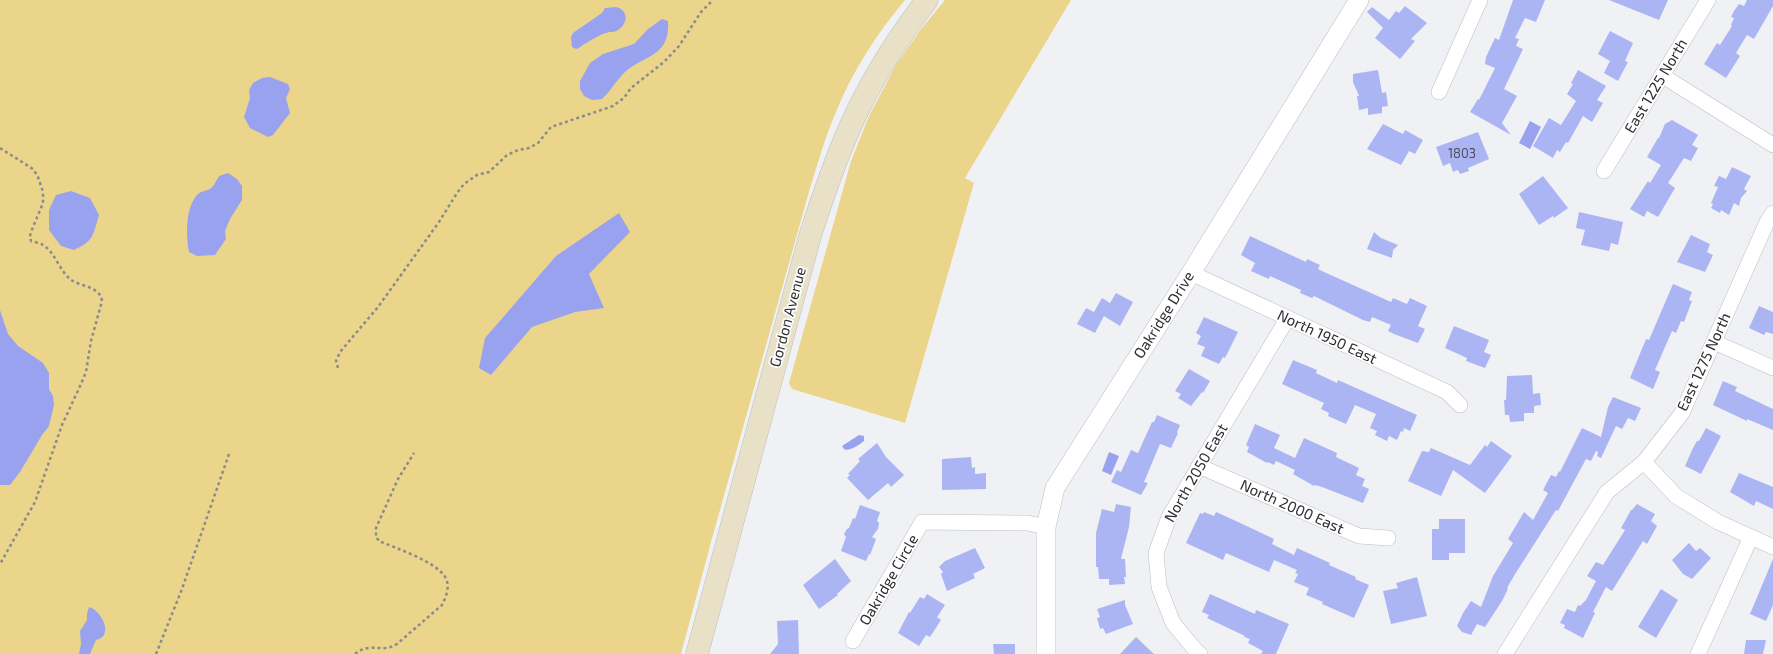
<svg xmlns="http://www.w3.org/2000/svg" width="1773" height="654" font-family="'Exo 2',sans-serif">
  <style>
    .green { fill: #ebd58a }
    .water { fill: #99a2ef }
    .building { fill: #acb5f3 }
    .lines { fill: none; stroke-linecap: round; stroke-linejoin: round }
    .minor-casing { stroke: #bebec2; stroke-width: 16 }
    .tertiary-casing { stroke: #bebec2; stroke-width: 20 }
    .secondary-casing { stroke: #bebec2; stroke-width: 23 }
    .path { stroke: #8a8b8d; stroke-width: 2.5; stroke-dasharray: 3 3; stroke-linecap: butt }
    .minor { stroke: #fff; stroke-width: 15 }
    .tertiary { stroke: #fff; stroke-width: 19 }
    .secondary { stroke: #e8e0c7; stroke-width: 22 }
    .labels { text-anchor: middle; stroke-width: 3.5; stroke-linejoin: round; paint-order: stroke }
    .number-label { font-size: 13px; fill: #4c4f5f }
    .street-label { font-size: 15px; fill: #2c2d2e; stroke: #fefeff }
  </style>
  <rect width="100%" height="100%" fill="#f0f1f5"/>
  <g class="green">
    <path d="M0 0H905C877 33 852 72 836 112 825 137 818 163 810 188L711 542 681 654H0Z"/>
    <polygon points="945,0 1071,0 965,178 974,183 905,423 792,389 789,383 851,161 869,116 896,65 921,29"/>
  </g>
  <g class="water">
    <path d="M616 7C629 10 628 24 618 30 614 33 610 31 606 33 601 34 582 45 579 48L576 49 572 47 571 37 573 33 602 13 605 8Z"/>
    <path d="M662 19 668 21C670 56 647 54 626 71 617 79 611 91 602 99L592 100 584 96 580 89V81L590 63 603 54 634 44 648 29Z"/>
    <polygon points="270,77 288,84 290,89 286,98 290,113 273,135 268,137 250,128 244,117 250,98 249,90 253,83 262,78"/>
    <polygon points="1530,121 1541,127 1530,149 1519,143"/>
    <path d="M228 173 237 179 242 186V200L230 219 225 231 226 239 215 255 197 256 189 252C186 235 185 207 198 194 201 191 206 191 210 189 214 186 216 181 219 176Z"/>
    <path d="M71 191 90 198 99 215C93 235 94 241 74 250L61 246 49 230V210L56 195Z"/>
    <polygon points="619,213 630,232 589,274 604,308 575,312 532,327 491,375 479,368 485,338 556,256"/>
    <polygon points="0,310 8,334 18,346 43,363 49,373 49,389 53,396 54,405 49,426 42,435 20,472 10,485 0,485"/>
    <path d="M859 435 864 436V441C859 445 849 452 844 449L842 446Z"/>
    <polygon points="1109,452 1119,456 1111,475 1102,471"/>
    <path d="M89 607C101 610 115 636 96 640L90 654H79L81 644 80 631 87 620V614Z"/>
  </g>
  <g class="building">
    <polygon points="1513,0 1545,0 1536,22 1525,18 1515,38 1519,39 1516,46 1523,49 1504,89 1517,96 1502,123 1511,135 1470,112 1478,99 1479,100 1495,68 1485,64 1486,57 1495,38 1499,40"/>
    <polygon points="1609,0 1668,0 1659,20"/>
    <polygon points="1747,0 1773,0 1773,6 1754,39 1747,35 1736,53 1740,56 1726,78 1704,64 1717,43 1720,45 1732,26 1731,25 1734,18 1731,17 1734,11 1739,4 1744,6"/>
    <polygon points="1405,6 1427,23 1411,39 1415,41 1400,59 1375,38 1383,28 1367,12 1372,7 1389,20 1396,11 1399,13"/>
    <polygon points="1610,31 1633,43 1625,61 1628,62 1618,81 1604,73 1610,61 1598,54"/>
    <polygon points="1378,70 1382,93 1386,92 1388,106 1382,107 1382,113 1368,115 1368,108 1359,110 1357,96 1359,96 1353,82 1353,74"/>
    <polygon points="1578,70 1606,86 1597,100 1603,103 1592,122 1583,116 1568,143 1566,142 1560,152 1557,150 1553,158 1533,146 1549,118 1561,125 1576,101 1567,94 1573,84 1571,83"/>
    <polygon points="1672,120 1698,135 1692,145 1698,148 1691,161 1684,158 1668,183 1675,188 1658,217 1647,211 1644,217 1630,209 1648,181 1650,183 1661,165 1647,157 1658,138 1659,138 1665,124"/>
    <polygon points="1383,124 1403,134 1405,130 1423,140 1415,154 1409,151 1401,165 1367,149"/>
    <polygon points="1478,132 1489,159 1468,168 1469,171 1460,174 1458,170 1453,172 1450,163 1443,166 1436,147"/>
    <polygon points="1732,167 1751,176 1744,189 1747,191 1741,198 1739,206 1734,203 1729,215 1721,210 1720,213 1711,208 1713,204 1711,203 1718,187 1714,186 1719,176 1726,179"/>
    <polygon points="1543,176 1568,208 1554,218 1553,216 1539,225 1519,194"/>
    <polygon points="1579,212 1623,222 1618,245 1611,243 1609,251 1581,245 1585,230 1576,228"/>
    <polygon points="1374,232 1381,238 1398,245 1393,250 1392,258 1367,249"/>
    <polygon points="1691,235 1710,244 1707,252 1713,255 1705,272 1677,262"/>
    <polygon points="1250,236 1306,262 1307,259 1320,265 1318,269 1324,272 1391,302 1393,298 1407,304 1410,298 1427,306 1418,326 1425,329 1418,343 1394,334 1388,331 1391,325 1372,317 1370,322 1363,320 1314,296 1312,298 1300,293 1301,290 1270,276 1269,279 1251,271 1255,263 1241,255"/>
    <polygon points="1673,284 1692,292 1689,300 1692,301 1684,322 1681,321 1676,333 1672,331 1655,370 1660,372 1653,389 1630,378 1646,339 1649,340"/>
    <polygon points="1116,293 1133,302 1120,326 1104,316 1095,333 1077,324 1086,308 1094,312 1102,298 1110,303"/>
    <polygon points="1759,306 1773,312 1773,334 1766,332 1764,335 1749,328"/>
    <polygon points="1204,317 1238,332 1225,358 1223,357 1219,364 1201,356 1205,347 1197,344 1201,336 1196,333"/>
    <polygon points="1454,326 1489,340 1484,352 1491,355 1485,368 1466,361 1467,358 1445,348"/>
    <polygon points="1293,360 1317,370 1316,373 1337,383 1338,380 1417,415 1410,431 1404,428 1403,432 1401,431 1397,440 1389,436 1387,441 1375,435 1377,431 1370,428 1376,414 1355,405 1346,424 1328,416 1329,413 1321,409 1324,403 1282,384"/>
    <polygon points="1189,369 1210,381 1203,393 1202,392 1191,406 1178,398 1181,394 1175,391"/>
    <polygon points="1532,375 1533,394 1540,393 1541,405 1534,406 1534,413 1524,413 1524,421 1510,422 1509,415 1505,415 1504,400 1506,400 1507,376"/>
    <polygon points="1723,381 1737,387 1735,391 1773,409 1773,430 1747,419 1747,421 1713,405"/>
    <polygon points="1613,397 1641,408 1635,421 1628,418 1622,429 1616,426 1601,458 1597,456 1598,452 1596,451 1591,461 1586,459 1558,511 1556,510 1517,571 1508,586 1507,591 1502,601 1485,627 1477,624 1471,635 1462,632 1457,626 1463,613 1471,601 1481,607 1493,576 1513,543 1508,539 1524,512 1533,520 1548,493 1543,490 1551,475 1556,477 1559,471 1560,472 1582,428 1601,437 1608,407"/>
    <polygon points="1157,415 1180,425 1177,432 1178,433 1171,448 1160,444 1144,482 1148,483 1141,495 1111,482 1117,470 1121,472 1131,450 1138,453 1152,422 1154,422"/>
    <polygon points="1255,424 1280,435 1274,448 1295,458 1304,438 1337,453 1336,457 1359,468 1356,475 1365,479 1362,486 1369,489 1363,503 1322,487 1315,485 1314,486 1293,474 1295,470 1276,461 1274,465 1268,462 1267,463 1247,452 1249,447 1246,445"/>
    <polygon points="1706,428 1721,436 1701,474 1685,466 1693,448 1697,441 1699,441"/>
    <polygon points="1491,441 1512,456 1485,493 1453,470 1441,496 1408,481 1422,451 1429,452 1431,448 1470,465 1485,445 1487,447"/>
    <polygon points="877,443 886,457 904,475 891,487 888,483 868,500 847,478 850,475 848,474 860,461 858,459"/>
    <polygon points="971,457 972,468 975,467 975,474 986,473 986,489 942,490 942,459"/>
    <polygon points="1739,473 1773,487 1773,509 1756,501 1754,506 1730,492"/>
    <polygon points="1116,504 1131,507 1129,527 1121,559 1125,559 1126,577 1124,577 1125,584 1109,585 1109,579 1099,579 1098,567 1096,567 1096,533 1102,509 1114,512"/>
    <polygon points="1637,504 1655,514 1651,521 1657,526 1647,544 1643,541 1612,591 1606,587 1593,612 1595,613 1583,638 1564,628 1565,625 1560,623 1567,609 1575,612 1578,605 1580,606 1586,600 1596,581 1587,576 1596,562 1603,565 1625,530 1621,528 1625,521 1631,510 1632,510"/>
    <polygon points="860,505 880,512 877,521 879,523 878,529 872,537 876,539 870,555 869,554 866,561 841,551 846,537 844,534 847,529 849,528 853,518 855,519"/>
    <polygon points="1204,512 1214,516 1216,512 1236,521 1274,539 1272,544 1294,555 1297,548 1330,563 1329,565 1356,577 1355,579 1369,585 1354,618 1322,604 1323,602 1306,595 1309,588 1294,582 1298,574 1295,573 1297,570 1274,560 1269,572 1226,553 1223,560 1186,543 1200,513 1203,514"/>
    <polygon points="1439,519 1465,519 1465,553 1449,553 1449,560 1432,560 1432,529 1439,529"/>
    <polygon points="1689,543 1696,551 1700,548 1711,558 1692,579 1683,574 1672,560"/>
    <polygon points="975,548 985,568 973,574 975,578 947,591 941,574 943,572 939,567 945,561"/>
    <polygon points="835,559 851,581 837,594 838,595 819,609 803,585"/>
    <polygon points="1773,559 1773,605 1766,621 1750,614"/>
    <polygon points="1417,577 1427,616 1391,624 1383,591 1398,588 1396,583"/>
    <polygon points="1661,589 1678,600 1656,638 1638,627"/>
    <polygon points="927,594 945,605 937,617 941,620 930,637 926,635 919,646 898,633 909,612 910,613 920,597 924,599"/>
    <polygon points="1210,594 1255,614 1256,610 1289,624 1276,654 1261,654 1263,651 1248,643 1250,639 1244,637 1245,636 1207,618 1209,615 1202,612"/>
    <polygon points="1125,600 1125,605 1133,624 1106,634 1103,628 1100,629 1097,618 1100,617 1097,609"/>
    <polygon points="798,620 799,654 770,654 778,644 777,621"/>
    <polygon points="1136,637 1154,654 1120,654"/>
    <polygon points="1746,640 1766,640 1763,654 1744,654"/>
    <polygon points="993,644 1015,644 1015,654 994,654"/>
  </g>
  <g class="lines">
    <g class="minor-casing">
      <g id="minor">
        <polyline points="1663,76 1773,145"/>
        <polyline points="1439,92 1480,0"/>
        <polyline points="1604,171 1708,0"/>
        <polyline points="1191,273 1447,392 1460,405"/>
        <polyline points="1714,342 1773,368"/>
        <polyline points="1644,462 1676,496 1718,522 1773,547"/>
        <polyline points="1199,466 1359,536 1388,538"/>
        <polyline points="853,641 922,522 1028,523 1046,527"/>
        <polyline points="1200,654 1197,652 1173,623 1159,587 1156,553 1169,517 1287,319"/>
        <polyline points="1505,654 1607,492 1644,462 1682,413 1767,222 1773,213"/>
        <polyline points="1698,654 1751,537"/>
      </g>
    </g>
    <g class="tertiary-casing">
      <polyline id="tertiary" points="1046,654 1046,527 1055,488 1191,273 1359,0"/>
    </g>
    <g class="secondary-casing">
      <path id="secondary" d="M697 654 810 236C822 199 834 163 850 127 870 82 897 39 927 0"/>
    </g>
    <g class="path">
      <path d="M0 148 33 169 38 177 43 192V203L31 232 30 236 31 241C35 242 40 243 43 245 55 252 59 270 70 279 80 287 100 286 102 301L91 341 86 372 81 384 62 425 35 502 0 564"/>
      <polyline points="338,368 336,361 340,352 378,307 439,222 457,193 464,184 477,175 489,172 507,155 518,150 529,148 538,143 551,127 613,106 624,98 631,88 664,62 679,46 701,12 713,0"/>
      <polyline points="156,654 182,589 229,454"/>
      <path d="M355 654C371 641 381 654 397 644L442 605C446 597 449 589 447 581 442 563 395 548 379 541L376 537V528L398 479 414 453"/>
    </g>
    <use href="#minor" class="minor"/>
    <use href="#tertiary" class="tertiary"/>
    <use href="#secondary" class="secondary"/>
  </g>
  <g class="labels">
    <g class="number-label">
      <text x="1462" y="158">1803</text>
    </g>
    <g class="street-label">
      <text transform="translate(1656 86) rotate(-59)" y="5">East 1225 North</text>
      <text transform="translate(1164 315) rotate(-58)" y="5">Oakridge Drive</text>
      <text transform="translate(788 317) rotate(-75)" y="5">Gordon Avenue</text>
      <text transform="translate(1327 337) rotate(25)" y="5">North 1950 East</text>
      <text transform="translate(1704 362) rotate(-65)" y="5">East 1275 North</text>
      <text transform="translate(1196 473) rotate(-60)" y="5">North 2050 East</text>
      <text transform="translate(1292 507) rotate(24)" y="5">North 2000 East</text>
      <text transform="translate(889 580) rotate(-60)" y="5">Oakridge Circle</text>
    </g>
  </g>
</svg>
